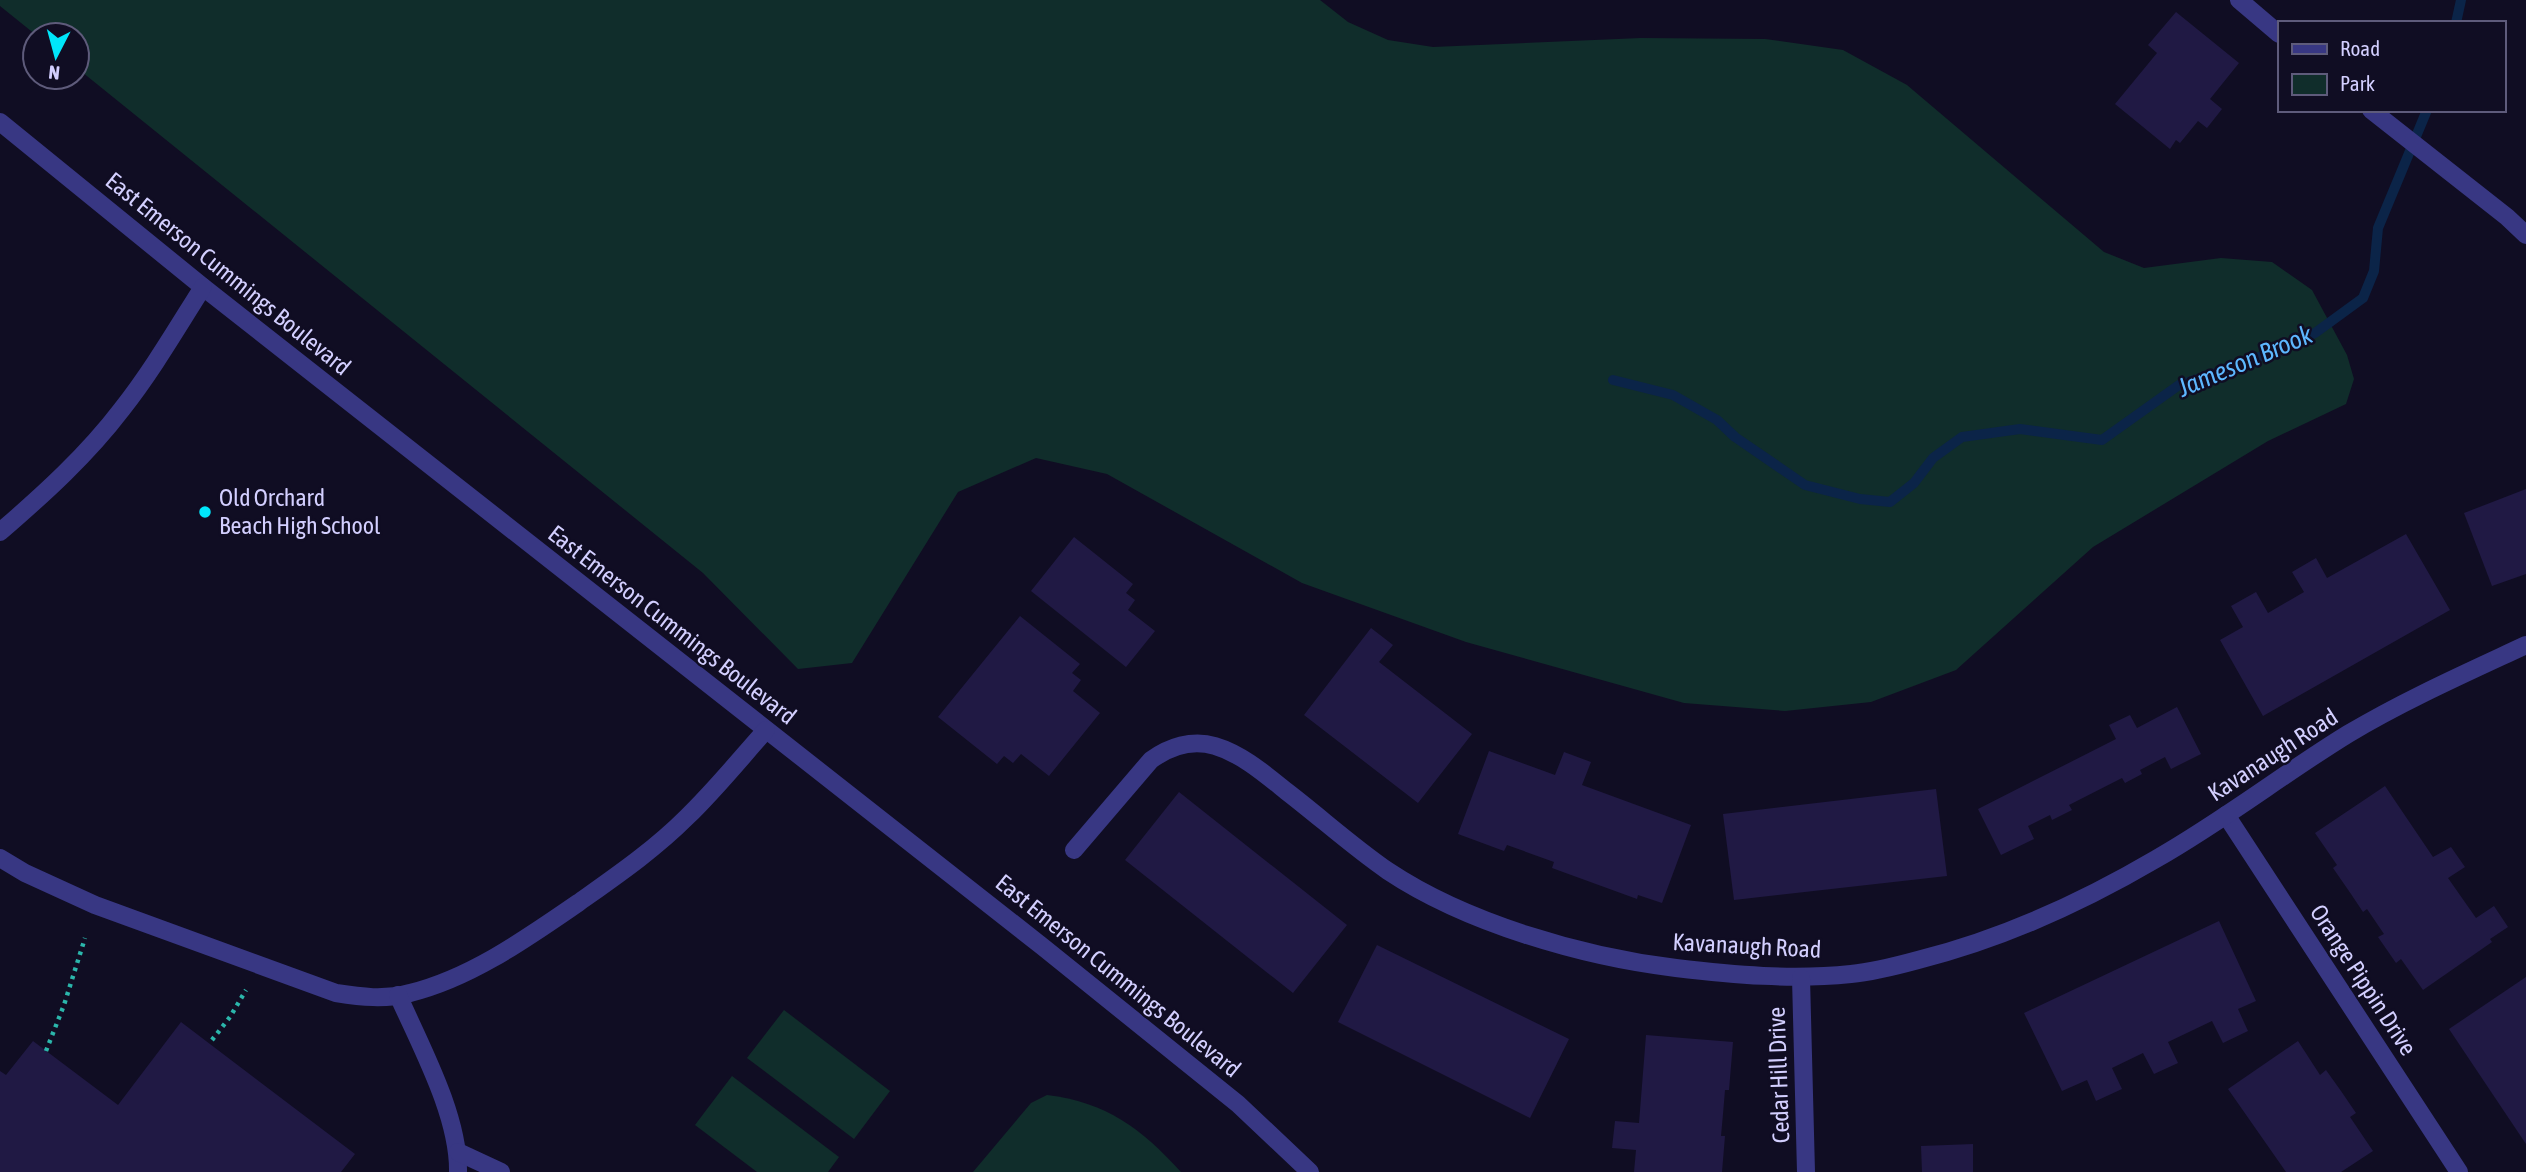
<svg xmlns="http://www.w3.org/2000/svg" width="2526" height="1172" font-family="'Asap Condensed',sans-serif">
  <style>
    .green { fill: #102d2b }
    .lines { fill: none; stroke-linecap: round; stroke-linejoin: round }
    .stream { stroke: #0b2448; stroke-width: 10 }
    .building { fill: #201944 }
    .path { stroke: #2bb6ab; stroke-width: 4.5; stroke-dasharray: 3.5 5; stroke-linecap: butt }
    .minor { stroke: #383783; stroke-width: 18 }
    .poi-dot { fill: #00e6fa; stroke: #100d23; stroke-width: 2.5 }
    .labels { text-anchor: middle; stroke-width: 5; stroke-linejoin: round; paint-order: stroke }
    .street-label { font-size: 24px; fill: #d3cfff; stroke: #100d23 }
    .poi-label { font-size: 24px; fill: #d3cfff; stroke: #100d23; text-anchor: start }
    .water-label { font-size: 26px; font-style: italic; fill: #5db7ff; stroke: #100d23 }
  </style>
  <rect width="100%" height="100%" fill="#100d23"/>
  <g class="green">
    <polygon points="0,0 1320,0 1348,22 1388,40 1433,47 1641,38 1765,39 1843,50 1907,85 2104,252 2144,268 2221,258 2272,262 2312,290 2347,355 2354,379 2346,404 2268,441 2093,547 1956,670 1871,702 1785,711 1684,703 1466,642 1302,583 1107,474 1036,458 958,492 852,663 798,669 703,573 77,68 77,35 36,35 0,6"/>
    <polygon points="784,1010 890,1091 854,1139 747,1058"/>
    <polygon points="732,1076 839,1157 828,1172 757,1172 695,1125"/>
    <path d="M1047 1095C1106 1102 1142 1129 1181 1172H973L1031 1103Z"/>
  </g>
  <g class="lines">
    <g class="stream">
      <polyline points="2456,23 2461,0"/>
      <polyline points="1613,380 1673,395 1717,420 1735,437 1805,485 1860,499 1890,502 1914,483 1933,458 1962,437 2020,429 2102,440 2179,385 2241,365 2315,333 2363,298 2374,271 2378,228 2427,110"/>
    </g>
  </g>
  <g class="building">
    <polygon points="2176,12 2239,63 2210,99 2222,109 2207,128 2198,121 2180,143 2176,140 2170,149 2115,104 2157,53 2148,45"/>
    <polygon points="2526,489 2526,574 2492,586 2464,513"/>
    <polygon points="2406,534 2450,610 2263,716 2220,640 2243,627 2231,606 2256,592 2268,613 2304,592 2292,572 2316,558 2327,578"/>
    <polygon points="1074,537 1133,584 1126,593 1135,600 1128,610 1155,631 1126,667 1031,591"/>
    <polygon points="1020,616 1080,664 1072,673 1081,680 1073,691 1100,713 1049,776 1021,754 1013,763 1004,756 997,764 938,717"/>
    <polygon points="1371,628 1393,645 1379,662 1472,734 1418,803 1304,715"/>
    <polygon points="2177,707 2201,754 2171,769 2165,757 2140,770 2142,774 2125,783 2122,778 2069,805 2072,810 2052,820 2050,815 2028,826 2034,839 2001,855 1978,809 2116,739 2109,725 2130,715 2137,728"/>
    <polygon points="1489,751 1555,775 1564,752 1591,762 1582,785 1691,825 1662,903 1638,895 1637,899 1552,868 1554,862 1507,845 1504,851 1458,834"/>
    <polygon points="2385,786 2433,857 2451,847 2465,867 2448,878 2476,918 2494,906 2508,927 2490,939 2492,942 2423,990 2401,959 2396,963 2378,937 2384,934 2367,909 2363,912 2351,894 2333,868 2337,865 2315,833"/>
    <polygon points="1936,789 1947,876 1734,900 1723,814"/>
    <polygon points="1179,792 1347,925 1293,993 1125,860"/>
    <polygon points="2219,921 2256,1001 2238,1009 2248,1031 2223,1043 2212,1021 2168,1042 2178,1063 2154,1074 2143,1053 2112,1068 2122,1089 2096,1101 2087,1080 2062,1091 2024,1013"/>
    <polygon points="1377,945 1569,1039 1530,1118 1338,1022"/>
    <polygon points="2526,977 2526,1144 2449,1029"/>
    <polygon points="181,1022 355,1154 341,1172 0,1172 0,1071 6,1075 33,1041 118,1105"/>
    <polygon points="1646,1035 1733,1042 1729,1090 1725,1090 1723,1114 1721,1136 1725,1136 1722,1172 1634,1172 1636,1150 1612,1148 1615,1121 1639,1123"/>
    <polygon points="2298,1041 2320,1075 2326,1070 2341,1091 2356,1113 2350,1117 2373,1151 2341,1172 2286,1172 2228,1089"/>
    <polygon points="1973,1144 1973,1172 1922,1172 1921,1146"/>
  </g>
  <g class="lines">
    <g class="path">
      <polyline points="212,1040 230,1017 246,990"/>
      <polyline points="46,1051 64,1005 85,938"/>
    </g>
    <g class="minor">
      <polyline points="2239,0 2279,34"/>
      <polyline points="2371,110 2507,217 2526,235"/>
      <polyline points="0,122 203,287 1043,947 1238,1104 1310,1172"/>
      <path d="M0 532C44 494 87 455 122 409 152 371 177 328 203 287"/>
      <polyline points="2226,815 2459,1172"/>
      <path d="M1074 850 1151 760C1169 747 1192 739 1215 746 1242 754 1265 774 1286 791 1320 817 1353 847 1388 871 1466 923 1583 957 1676 968 1734 975 1792 980 1851 974 1873 972 1896 966 1918 960 2002 939 2081 903 2156 859 2223 821 2283 774 2348 734 2405 700 2466 673 2526 645"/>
      <path d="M0 858 25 873 95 905 336 993C361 997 385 1000 410 993 471 978 527 938 578 903 616 876 654 850 687 817 715 790 740 759 766 730"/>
      <polyline points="1801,978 1806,1172"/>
      <path d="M398 995C421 1047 459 1116 458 1172"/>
      <polyline points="458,1152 501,1172"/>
    </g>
  </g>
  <circle class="poi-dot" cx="205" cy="512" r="7"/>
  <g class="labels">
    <g class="street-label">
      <text transform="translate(228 274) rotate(39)" y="8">East Emerson Cummings Boulevard</text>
      <text transform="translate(672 625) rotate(38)" y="8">East Emerson Cummings Boulevard</text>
      <text transform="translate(2273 755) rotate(-33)" y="8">Kavanaugh Road</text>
      <text transform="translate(1747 946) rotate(3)" y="8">Kavanaugh Road</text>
      <text transform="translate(1118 976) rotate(39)" y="8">East Emerson Cummings Boulevard</text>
      <text transform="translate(2363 980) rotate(57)" y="8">Orange Pippin Drive</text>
      <text transform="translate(1779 1075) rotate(-92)" y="8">Cedar Hill Drive</text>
    </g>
    <g class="poi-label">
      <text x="219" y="506">Old Orchard<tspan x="219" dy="28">Beach High School</tspan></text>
    </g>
    <g class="water-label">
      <text transform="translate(2245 361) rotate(-23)" y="9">Jameson Brook</text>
    </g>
  </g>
  <rect x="2278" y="21" width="228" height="91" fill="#100d23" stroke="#5e5b7b" stroke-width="2"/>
  <rect x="2292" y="44" width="35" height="10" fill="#383783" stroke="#5e5b7b" stroke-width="2"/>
  <text x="2340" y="56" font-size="21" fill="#d3cfff">Road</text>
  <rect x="2292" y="74" width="35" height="21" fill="#102d2b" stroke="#5e5b7b" stroke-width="2"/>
  <text x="2340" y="91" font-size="21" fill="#d3cfff">Park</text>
  <g transform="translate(56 56) rotate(186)"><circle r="33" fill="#100d23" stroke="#5e5b7b" stroke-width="2"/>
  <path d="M0-5L12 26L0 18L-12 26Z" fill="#00e6fa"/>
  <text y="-10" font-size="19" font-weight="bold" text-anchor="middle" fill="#d3cfff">N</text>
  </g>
</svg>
